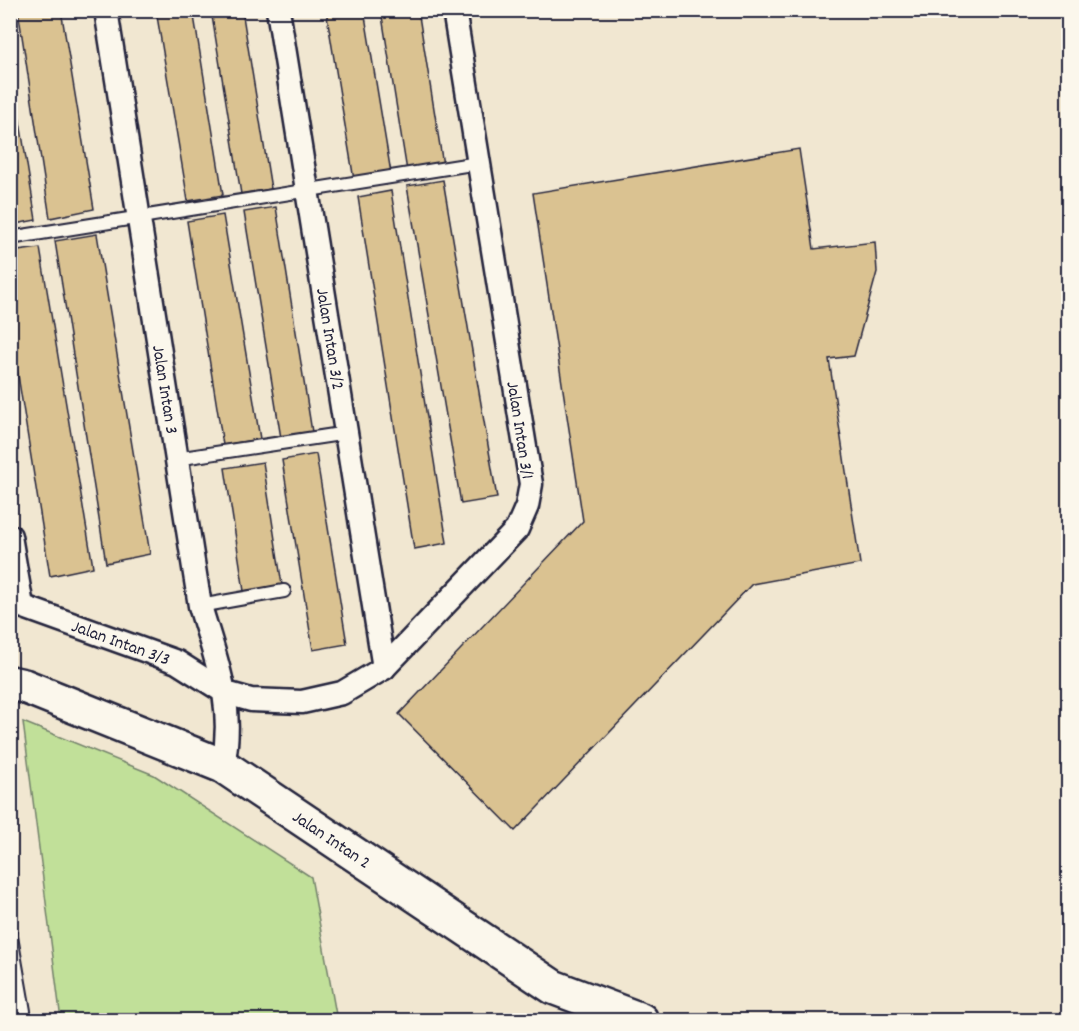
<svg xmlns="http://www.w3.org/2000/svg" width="1079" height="1031" font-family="Dekko,sans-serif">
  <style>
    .green { fill: #c1e099; stroke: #72816a; stroke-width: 1.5 }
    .building { fill: #dac291; stroke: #22223b; stroke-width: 1.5 }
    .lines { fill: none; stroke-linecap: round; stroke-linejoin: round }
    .lane-casing { stroke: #22223b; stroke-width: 16 }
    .street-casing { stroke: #22223b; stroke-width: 27 }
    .secondary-casing { stroke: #22223b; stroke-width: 38 }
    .lane { stroke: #fbf7ec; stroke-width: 12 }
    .street { stroke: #fbf7ec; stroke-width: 22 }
    .secondary { stroke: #fbf7ec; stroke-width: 33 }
    .labels { text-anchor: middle; stroke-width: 4.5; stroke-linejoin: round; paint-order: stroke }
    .street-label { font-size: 18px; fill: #22223b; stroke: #fbf7ec }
  </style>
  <rect width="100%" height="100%" fill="#f1e7d1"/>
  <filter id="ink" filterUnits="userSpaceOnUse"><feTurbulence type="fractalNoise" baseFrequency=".0167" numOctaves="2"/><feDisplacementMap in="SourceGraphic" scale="12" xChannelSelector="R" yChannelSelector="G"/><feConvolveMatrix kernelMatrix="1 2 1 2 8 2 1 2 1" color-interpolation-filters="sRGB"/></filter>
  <g filter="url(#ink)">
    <polygon class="green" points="23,722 154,775 311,877 337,1020 61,1020"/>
    <g class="building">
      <polygon points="18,10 61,10 94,209 50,218"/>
      <polygon points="156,10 193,10 223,195 188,201"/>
      <polygon points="211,10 242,10 271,189 241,194"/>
      <polygon points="326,10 364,10 391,173 354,180"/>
      <polygon points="381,10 418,10 443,165 407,171"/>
      <polygon points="10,61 36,220 10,225"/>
      <polygon points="799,149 814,249 875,242 877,272 854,356 829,359 860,564 752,584 515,831 399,714 583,521 533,193"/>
      <polygon points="443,180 497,498 461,504 407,186"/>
      <polygon points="391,191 447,543 414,549 358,197"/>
      <polygon points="276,207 312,432 281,438 244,212"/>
      <polygon points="223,215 260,439 223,445 187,221"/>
      <polygon points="97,234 150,554 106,563 55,241"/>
      <polygon points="40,248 93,567 50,576 10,325 10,252"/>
      <polygon points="316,454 347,644 313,650 282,460"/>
      <polygon points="263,462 282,585 244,591 225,468"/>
    </g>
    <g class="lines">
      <g class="lane-casing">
        <g id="lane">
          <polyline points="10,238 478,163"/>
          <polyline points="176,459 347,433"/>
          <polyline points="200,606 284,591"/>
          <polyline points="10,931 24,1011 21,1020"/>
        </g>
      </g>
      <g class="street-casing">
        <g id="street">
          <path id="s1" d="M106 10 200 606C217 664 235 704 223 766"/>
          <path id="s2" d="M278 10 384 668"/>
          <polyline points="10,536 22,606"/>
          <path id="s3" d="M10 602 177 662 226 693 251 700 302 702 342 693 384 668 517 529 527 506 531 484 454 10"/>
        </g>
      </g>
      <g class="secondary-casing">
        <g id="secondary">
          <path id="s4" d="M10 683 24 686 223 766 553 987 641 1020"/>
        </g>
      </g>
      <use href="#lane" class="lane"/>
      <use href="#street" class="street"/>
      <use href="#secondary" class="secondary"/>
    </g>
  </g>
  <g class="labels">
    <g class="street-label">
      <text dy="6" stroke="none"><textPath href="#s2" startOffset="333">Jalan Intan 3/2</textPath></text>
      <text dy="6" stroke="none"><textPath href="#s1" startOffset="384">Jalan Intan 3</textPath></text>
      <text transform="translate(521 430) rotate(81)" y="6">Jalan Intan 3/1</text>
      <text dy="6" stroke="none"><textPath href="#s3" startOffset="118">Jalan Intan 3/3</textPath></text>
      <text dy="6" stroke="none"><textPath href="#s4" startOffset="360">Jalan Intan 2</textPath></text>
    </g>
  </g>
  <rect width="1079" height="1031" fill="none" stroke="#fbf7ec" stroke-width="36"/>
  <rect x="18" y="18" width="1043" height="995" fill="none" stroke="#22223b" stroke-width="2" filter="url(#ink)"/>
</svg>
